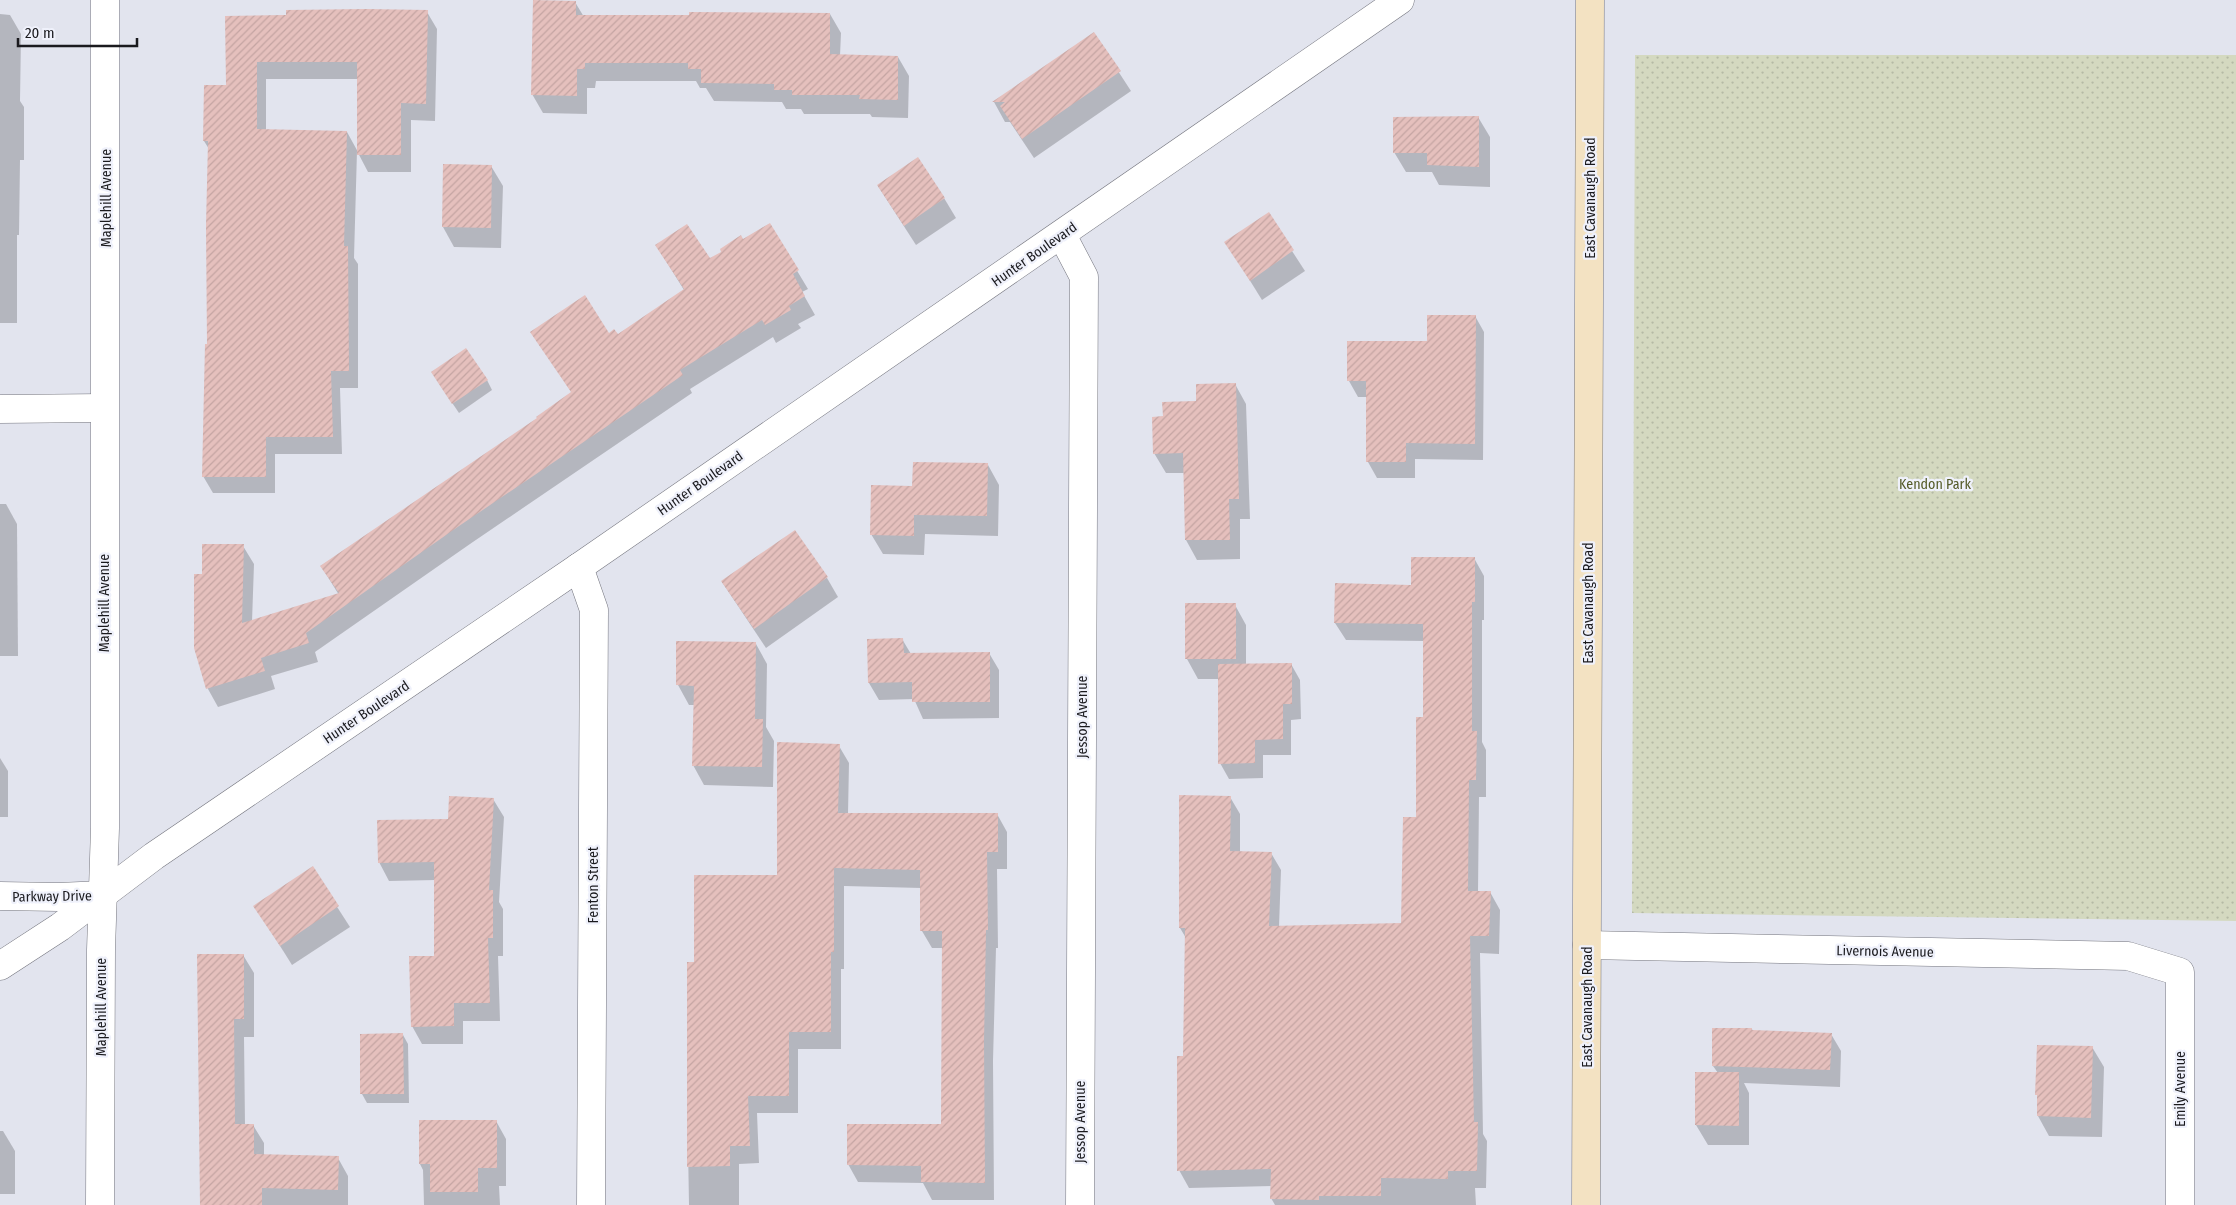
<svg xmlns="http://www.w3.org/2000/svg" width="2236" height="1205" font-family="'Fira Sans Condensed',sans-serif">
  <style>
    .park { fill: url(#park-dots) }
    .shadow { fill: #0003; fill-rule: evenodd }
    .building { fill: url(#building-hatch) }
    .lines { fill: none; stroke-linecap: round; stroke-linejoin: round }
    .street-casing { stroke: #74757e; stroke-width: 29 }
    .secondary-casing { stroke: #74757e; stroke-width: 29 }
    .street { stroke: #fff; stroke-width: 28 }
    .secondary { stroke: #f3e2c2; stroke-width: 28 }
    .labels { text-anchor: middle; stroke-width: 4.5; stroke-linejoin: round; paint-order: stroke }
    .street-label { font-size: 14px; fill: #1a1a1e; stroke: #eff1fb }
    .park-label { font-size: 14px; fill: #545a28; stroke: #eff1fb }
  </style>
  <defs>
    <pattern id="park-dots" width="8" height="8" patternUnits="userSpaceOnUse" patternTransform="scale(1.25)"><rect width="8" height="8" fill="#d4d9c0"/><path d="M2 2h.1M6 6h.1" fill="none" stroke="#b5baa5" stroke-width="1.8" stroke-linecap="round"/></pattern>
    <pattern id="building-hatch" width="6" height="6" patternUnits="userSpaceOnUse" patternTransform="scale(1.25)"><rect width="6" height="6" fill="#e5c0bd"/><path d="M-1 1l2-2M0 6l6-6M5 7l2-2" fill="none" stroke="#c4a4a2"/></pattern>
  </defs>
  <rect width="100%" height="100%" fill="#e2e4ee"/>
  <polygon class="park" points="1635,55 2236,55 2236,921 1632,913"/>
  <g class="shadow">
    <polygon points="575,2 584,17 830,14 841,33 840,56 898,57 909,76 908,118 872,117 870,114 804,114 801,109 786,109 782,102 714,101 706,88 700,88 696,81 596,81 595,88 587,88 587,114 543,113 532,94"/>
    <path d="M427 12 437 29 435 121 411 120V172H368L357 151 354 258 358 264V388H340L342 454H275V493H213L203 476 209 345V149L204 141 227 86 226 17ZM266 79H358V152L347 132 266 130Z"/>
    <polygon points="0,14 10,15 21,34 20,101 24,107 24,160 20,160 19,235 17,235 17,323 0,323"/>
    <polygon points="1094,34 1131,91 1034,158 1010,122 1005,122 994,102"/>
    <polygon points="1478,117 1490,137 1490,187 1439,185 1432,172 1406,172 1394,152"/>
    <polygon points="444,165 491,166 503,186 501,248 454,247 443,227"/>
    <polygon points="878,186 944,198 956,218 916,245"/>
    <polygon points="1268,214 1305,271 1262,300 1226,242"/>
    <polygon points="769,224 808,289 802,292 815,315 798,324 801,328 776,343 773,337 690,389 692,393 470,544 315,652 318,662 271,676 275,689 218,707 208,689 195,648 203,575 243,546 254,564 252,622 339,595 321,566 539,419 572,393 532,332 617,336 684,290 656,245 710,260"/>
    <polygon points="1475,316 1484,332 1483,460 1415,459 1415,478 1377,478 1368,462 1368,397 1358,397 1349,381"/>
    <polygon points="487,380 492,390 459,413 438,382"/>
    <polygon points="1235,384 1246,404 1250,519 1240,519 1240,559 1197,560 1186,540 1184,473 1166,473 1154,453 1164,417"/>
    <polygon points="988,465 999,485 998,536 925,534 924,555 883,554 871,534"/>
    <polygon points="0,504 6,504 17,524 18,656 0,656"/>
    <polygon points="1474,558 1484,576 1484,620 1482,620 1482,742 1486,750 1486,797 1479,797 1478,892 1490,892 1500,910 1499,954 1480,953 1483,1134 1487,1141 1486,1188 1475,1188 1476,1205 1275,1205 1271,1198 1272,1186 1189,1188 1179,1170 1184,1057 1186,938 1180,928 1230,797 1240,814 1240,852 1271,853 1281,870 1279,927 1403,924 1417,818 1424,718 1424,641 1346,640 1335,623"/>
    <polygon points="827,578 838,597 766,648 722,582"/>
    <polygon points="1235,605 1246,625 1246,665 1291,664 1300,680 1301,719 1291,720 1291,755 1263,755 1263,778 1229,779 1220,763 1220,679 1198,679 1187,659"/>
    <polygon points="902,639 911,654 989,653 999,670 999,718 923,719 914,699 879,700 869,683 868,641"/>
    <polygon points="756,644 767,664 766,727 774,741 773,787 704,785 693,765 694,705 689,705 678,685"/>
    <polygon points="839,746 849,763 848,814 997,814 1007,832 1007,869 997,869 998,948 996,948 993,1061 994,1200 932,1200 923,1183 858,1182 848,1164 942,1125 943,948 932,948 922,931 921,888 844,886 844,969 841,969 841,1049 798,1049 798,1113 757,1113 759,1163 739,1164 739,1205 689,1205 687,1089 688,964 695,964 779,876"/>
    <polygon points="0,758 8,771 8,817 0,817"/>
    <polygon points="493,799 504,817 499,902 503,909 503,956 498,956 500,1021 463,1021 463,1044 422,1044 412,1026 436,957 436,880 389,881 379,862 449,820"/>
    <polygon points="312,868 350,927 292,965 255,906"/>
    <polygon points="243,955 254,973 254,1037 244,1037 245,1125 253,1125 264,1143 264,1156 338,1158 348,1176 348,1205 202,1205"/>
    <polygon points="1752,1029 1753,1032 1831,1034 1841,1051 1840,1087 1744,1083 1749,1093 1749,1145 1708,1145 1696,1125 1718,1073 1713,1066"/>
    <polygon points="403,1035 408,1044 409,1103 367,1103 362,1094"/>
    <polygon points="2039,1046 2092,1047 2104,1067 2102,1137 2049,1136 2038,1116 2039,1099 2037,1095"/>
    <polygon points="496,1121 506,1139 506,1186 499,1186 500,1205 424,1205 423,1170 420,1164"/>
    <polygon points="0,1131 3,1131 15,1151 15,1194 0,1194"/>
  </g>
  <g class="building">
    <polygon points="533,0 576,1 576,15 689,15 689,12 830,13 830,54 898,56 898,100 859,99 860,95 792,95 792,90 774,90 774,84 701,83 701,69 688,69 688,63 585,63 585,69 577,69 577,96 531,95"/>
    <polygon points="366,9 428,10 426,104 401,103 401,155 357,155 357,62 257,62 257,129 347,131 344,246 348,246 349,371 331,371 333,437 266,437 266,477 202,477 205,344 207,344 206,225 208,141 203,141 204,85 226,85 225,16 286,15 286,10"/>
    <polygon points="1094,32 1121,71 1022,139 1000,106 1005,102 992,102"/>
    <polygon points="1479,116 1479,167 1427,165 1427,153 1393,153 1393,117"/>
    <polygon points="918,157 945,198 904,226 877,185"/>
    <polygon points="443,164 492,165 491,228 442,227"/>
    <polygon points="1269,212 1294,250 1250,281 1224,242"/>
    <polygon points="770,223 799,270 793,274 805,296 789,306 791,310 765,325 762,320 680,370 683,375 459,526 306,633 309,643 261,658 265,671 206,689 194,648 194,574 202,574 202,544 244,544 242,623 339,593 320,566 537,418 536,417 571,392 530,332 585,295 609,333 614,329 618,334 684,289 655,245 687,224 710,258 721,252 720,249 741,235 743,239"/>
    <polygon points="1427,315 1476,315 1475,444 1406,443 1406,462 1366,462 1366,381 1347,381 1347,341 1427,341"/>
    <polygon points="466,348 488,380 452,404 431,372"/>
    <polygon points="1236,383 1239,499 1229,499 1230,540 1185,540 1183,453 1153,454 1152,417 1163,416 1162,402 1196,401 1196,384"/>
    <polygon points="913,462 988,463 987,516 914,515 914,536 870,535 871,485 912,486"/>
    <polygon points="795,530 828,577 754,629 721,581"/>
    <polygon points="1411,557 1475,557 1475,602 1472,602 1472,731 1477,731 1476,780 1469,780 1468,891 1491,891 1489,936 1470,936 1474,1122 1478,1122 1477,1171 1448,1171 1448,1179 1381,1178 1381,1196 1319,1196 1319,1200 1270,1199 1271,1169 1177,1171 1177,1056 1183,1056 1185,928 1179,928 1179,795 1231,796 1230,851 1272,852 1269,926 1401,923 1403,817 1416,817 1416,717 1423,717 1423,624 1334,623 1335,583 1411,585"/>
    <rect x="1185" y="603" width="51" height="56"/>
    <polygon points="903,638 904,653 990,652 990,702 912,702 912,682 868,683 867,639"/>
    <polygon points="676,641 756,642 755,719 763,719 762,767 692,766 694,686 676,685"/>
    <polygon points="1292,663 1292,704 1283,704 1283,739 1255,740 1255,763 1218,764 1218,664"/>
    <polygon points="777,742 840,744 838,813 998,813 998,852 987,852 988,930 986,930 984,1042 985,1183 921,1182 921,1166 847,1165 847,1124 941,1124 942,931 920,931 920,870 834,868 834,952 831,952 831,1032 789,1032 789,1096 748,1096 750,1146 730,1146 730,1166 687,1167 687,962 694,962 694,875 777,875"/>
    <polygon points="449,796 494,798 489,890 493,890 493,938 488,938 490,1003 454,1003 454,1026 411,1027 409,956 434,956 434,862 378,863 377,820 448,819"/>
    <polygon points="313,866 339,906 280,946 253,906"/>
    <polygon points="197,954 244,954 244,1019 234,1019 235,1124 254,1124 254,1154 339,1156 338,1190 262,1188 262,1205 200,1205"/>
    <polygon points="1712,1028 1752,1028 1752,1030 1832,1033 1830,1070 1712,1066"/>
    <polygon points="403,1033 404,1094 360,1094 360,1034"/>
    <polygon points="2037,1045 2093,1046 2091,1118 2037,1116 2037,1095 2035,1095"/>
    <polygon points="1695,1072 1739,1072 1739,1126 1695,1125"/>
    <polygon points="419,1120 497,1120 497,1168 478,1168 478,1192 430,1192 430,1164 419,1164"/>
  </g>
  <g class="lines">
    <g class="street-casing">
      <g id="street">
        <polyline points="1062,235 1084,277 1080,1205"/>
        <polyline points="0,409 104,408"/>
        <polyline points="579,567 594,610 591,1205"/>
        <polyline points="0,896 58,897 104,895"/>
        <polyline points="1587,945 2128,956 2180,972 2180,1205"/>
        <polyline points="0,966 60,927 154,856 579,567 1400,0"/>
        <polyline points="100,1205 101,950 105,828 105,0"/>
      </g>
    </g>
    <g class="secondary-casing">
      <polyline id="secondary" points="1586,1205 1590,0"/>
    </g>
    <use href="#street" class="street"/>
    <use href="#secondary" class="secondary"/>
  </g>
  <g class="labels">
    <g class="street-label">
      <text transform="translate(106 198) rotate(-90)" y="5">Maplehill Avenue</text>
      <text transform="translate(1590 198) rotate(-90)" y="5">East Cavanaugh Road</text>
      <text transform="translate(1034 254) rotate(-35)" y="5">Hunter Boulevard</text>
      <text transform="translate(700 483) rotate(-35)" y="5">Hunter Boulevard</text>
      <text transform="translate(104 603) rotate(-90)" y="5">Maplehill Avenue</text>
      <text transform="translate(1588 603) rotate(-90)" y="5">East Cavanaugh Road</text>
      <text transform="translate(366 712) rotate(-34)" y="5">Hunter Boulevard</text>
      <text transform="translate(1082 717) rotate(-90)" y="5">Jessop Avenue</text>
      <text transform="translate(593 885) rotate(-90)" y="5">Fenton Street</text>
      <text transform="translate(52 896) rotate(-1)" y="5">Parkway Drive</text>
      <text transform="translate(1885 951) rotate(1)" y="5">Livernois Avenue</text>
      <text transform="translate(101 1007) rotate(-90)" y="5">Maplehill Avenue</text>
      <text transform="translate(1587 1007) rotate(-90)" y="5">East Cavanaugh Road</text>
      <text transform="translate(2180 1089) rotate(-90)" y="5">Emily Avenue</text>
      <text transform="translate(1080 1122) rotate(-90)" y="5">Jessop Avenue</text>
    </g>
    <g class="park-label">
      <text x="1935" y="489">Kendon Park</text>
    </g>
  </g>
  <path d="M18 38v8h119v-8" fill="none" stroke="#1a1a1e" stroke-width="2.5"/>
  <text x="25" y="38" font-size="15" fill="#1a1a1e" stroke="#eff1fb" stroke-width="4" paint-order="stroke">20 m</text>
</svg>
